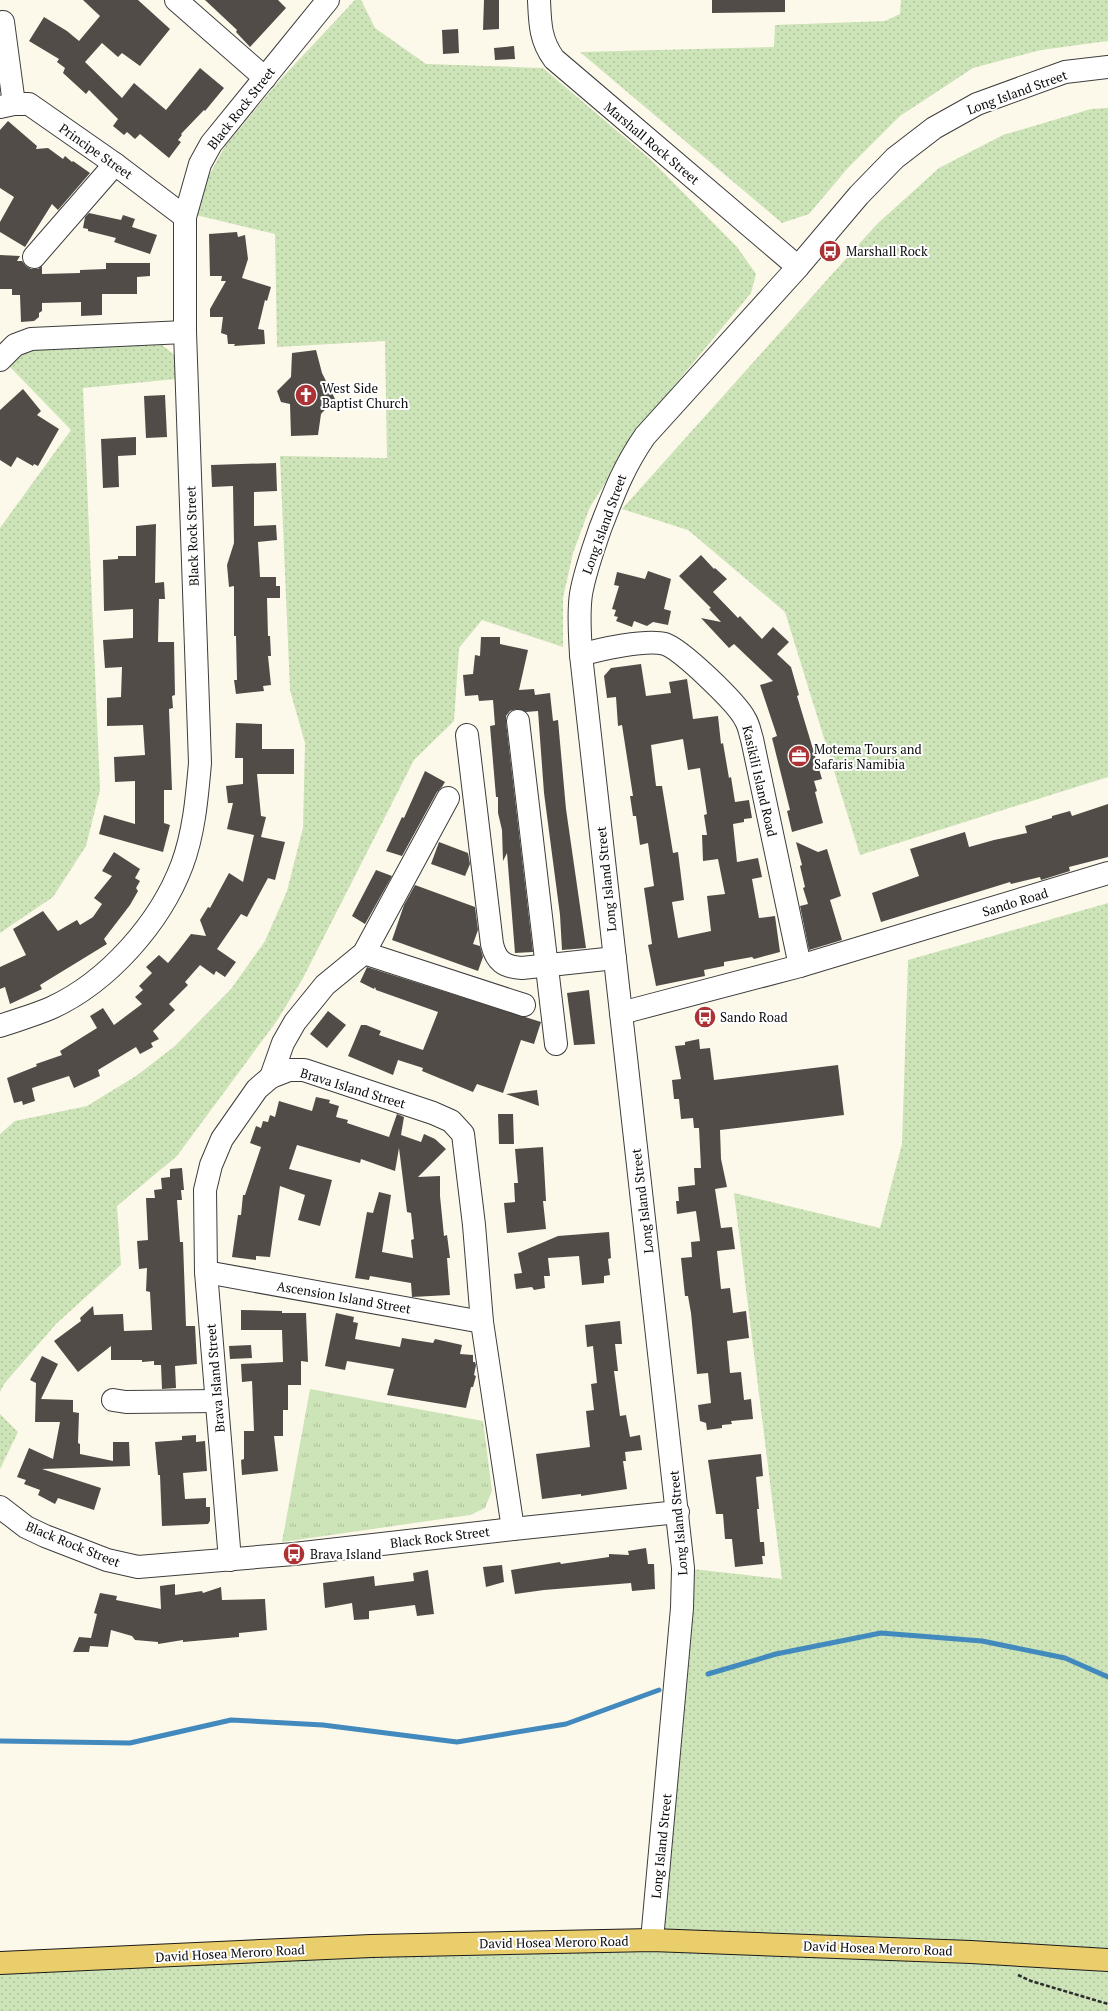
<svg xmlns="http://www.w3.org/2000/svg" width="1108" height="2011" font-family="'PT Serif',serif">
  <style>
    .grass { fill: url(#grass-dots) }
    .park { fill: url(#park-tufts) }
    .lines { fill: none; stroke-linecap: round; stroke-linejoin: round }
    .stream { stroke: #428abe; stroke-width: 5 }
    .building { fill: #524c48; fill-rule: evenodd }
    .minor-casing { stroke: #3d3d3d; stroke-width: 24 }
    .major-casing { stroke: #1b1b1b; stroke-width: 24 }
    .path { stroke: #2c2c2c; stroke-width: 2.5; stroke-dasharray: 4 2; stroke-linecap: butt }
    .minor { stroke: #fff; stroke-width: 22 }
    .major { stroke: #eace6c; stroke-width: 22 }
    .labels { text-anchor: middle; stroke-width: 4; stroke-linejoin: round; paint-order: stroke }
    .street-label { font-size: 13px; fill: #0a0a0a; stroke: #fff }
    .poi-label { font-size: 13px; fill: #0a0a0a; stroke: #fff; text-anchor: start }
  </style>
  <defs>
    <pattern id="grass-dots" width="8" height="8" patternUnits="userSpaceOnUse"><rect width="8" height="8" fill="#cde3b8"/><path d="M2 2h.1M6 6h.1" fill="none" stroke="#afc19d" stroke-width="1.8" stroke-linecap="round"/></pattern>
    <pattern id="park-tufts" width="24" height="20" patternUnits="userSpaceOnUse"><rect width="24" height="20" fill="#cde3b8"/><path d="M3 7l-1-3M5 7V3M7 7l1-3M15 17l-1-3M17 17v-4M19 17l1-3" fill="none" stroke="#afc19d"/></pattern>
  </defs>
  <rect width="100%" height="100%" fill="#fdf9ea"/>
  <g class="grass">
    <polygon points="355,0 361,0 375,28 426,64 543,68 650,159 737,247 756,274 751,293 645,421 590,507 573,553 563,598 563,647 482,620 459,648 454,721 414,760 302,980 276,1022 177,1156 117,1206 121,1265 56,1324 4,1384 0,1392 0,1134 15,1121 87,1106 136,1076 175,1046 231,989 265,941 287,891 303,828 305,743 290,690 280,456 387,458 385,341 277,347 275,234 196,215 208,177 225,146 279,81"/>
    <polygon points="901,0 1108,0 1108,41 1041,50 973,68 900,116 847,169 809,214 782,223 580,52 774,47 775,25 885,21 900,14"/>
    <polygon points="1108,108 1108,777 860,855 785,612 688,530 622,509 877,224 939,168 1003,135 1091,109"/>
    <polygon points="162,345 176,356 176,379 83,388 100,790 86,846 53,897 0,933 0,528 71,430 9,366 26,350"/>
    <polygon points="1108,903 1108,2011 0,2011 0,1962 652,1940 683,1568 782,1579 734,1193 880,1228 902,1144 908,960"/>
    <polygon points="0,1414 18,1432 0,1469"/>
  </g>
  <polygon class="park" points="310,1389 483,1421 492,1491 485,1508 470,1515 282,1542"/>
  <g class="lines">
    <g class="stream">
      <polyline points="708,1674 776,1654 881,1633 982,1641 1065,1658 1108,1677"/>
      <polyline points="0,1741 130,1743 231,1720 323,1725 457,1742 566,1724 659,1690"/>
    </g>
  </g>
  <g class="building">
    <polygon points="83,0 138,0 170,29 140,66 122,53 118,57 102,43 85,62 122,98 134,83 166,110 200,68 224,88 205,111 204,110 181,134 182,135 178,140 181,142 169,158 140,134 135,139 127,132 124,135 113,126 118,119 89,90 86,94 63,73 65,68 57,62 59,59 29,41 44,17 67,31 79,41 100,16"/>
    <polygon points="205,0 278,0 286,8 250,47 236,32 237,30"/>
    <polygon points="484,0 499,0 499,29 483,30"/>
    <polygon points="712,0 785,0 785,12 712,13"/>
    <polygon points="458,29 459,53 443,54 442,30"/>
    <polygon points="514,46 515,59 495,60 494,48"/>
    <polygon points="8,121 37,146 36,149 48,148 63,159 65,156 72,162 73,161 90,173 58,210 52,204 25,247 0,232 0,222 14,197 0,188 0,130"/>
    <polygon points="89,213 121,220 123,215 135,219 132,227 157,235 150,254 114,242 116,238 88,231 88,229 83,228 85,217"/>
    <polygon points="237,232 238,237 245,235 248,259 242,278 271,287 267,301 265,300 258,329 264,330 265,344 234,346 235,344 228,344 227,335 221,333 223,317 210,317 210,309 226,281 221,281 222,276 210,276 209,234"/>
    <polygon points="0,255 20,256 17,261 22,261 26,266 31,269 38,269 42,266 42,274 80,273 80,270 106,269 106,263 150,263 150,276 137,277 137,294 102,294 102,315 81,316 81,302 42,303 42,311 39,313 39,317 34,321 21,322 20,295 12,295 12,289 0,289"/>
    <polygon points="316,350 322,373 335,399 321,414 318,435 291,436 290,404 281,402 277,391 291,377 292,353"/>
    <polygon points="23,389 41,411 37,415 59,429 38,466 34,464 33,466 17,457 11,467 0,460 0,410"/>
    <polygon points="165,395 167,437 146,438 144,396"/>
    <polygon points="136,437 136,455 118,456 119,487 103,488 101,439"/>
    <polygon points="276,463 277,491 254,492 254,526 276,525 277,540 258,542 260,577 276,577 276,586 280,586 280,598 267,598 268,636 270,636 271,656 268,656 271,685 263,686 264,691 236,694 234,680 237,680 236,636 234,636 234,586 229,587 227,565 234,543 233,486 212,487 211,465"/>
    <polygon points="156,524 155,583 164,582 165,599 159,599 158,642 174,642 175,695 172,696 173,708 169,709 172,790 164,790 164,823 170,825 163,852 99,834 104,815 135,824 135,781 115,782 114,757 145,755 143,725 107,726 107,698 121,697 122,667 105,668 103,640 133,638 133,609 104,611 103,560 118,559 118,556 136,556 136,526"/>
    <polygon points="701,555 714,569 715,568 727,579 713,592 738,618 740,616 762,639 773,627 789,642 777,654 791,667 799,695 797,696 822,779 814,781 817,791 815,792 823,823 792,832 787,811 790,810 772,738 777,736 760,685 773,681 734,644 729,648 701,618 721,622 709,609 711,608 679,576"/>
    <polygon points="648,571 671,579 664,609 671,611 668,625 653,622 647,626 634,621 632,627 616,621 618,617 614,616 616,610 612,609 619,586 614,585 617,572 645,579"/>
    <polygon points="481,637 500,637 500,644 528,650 519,690 534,689 535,695 550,693 553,721 558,720 566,809 586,948 562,950 560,915 544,793 538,711 526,712 517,709 510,711 506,716 506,722 533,952 515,953 507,853 503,861 502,830 498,813 498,797 496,797 490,726 495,725 493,700 479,701 478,695 465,696 463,675 473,674 475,655 480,656"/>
    <path d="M641 664 646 696 671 693 669 682 687 679 693 719 718 716 721 744 723 743 729 778 731 777 735 802 749 800 752 818 744 819V822L733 824 737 862 758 858 762 877 752 879 759 918 775 916 780 952 754 959 752 957 724 962V966L704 970 705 976 656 986 648 945 652 944 644 888 654 886 648 843 640 845 636 816H633L630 796H633L622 725 618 726 616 697 607 698 604 676 611 668ZM683 739 688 770 700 768 707 814 704 815 707 835H702L703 861 718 859 725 894 707 896 711 931 678 938 672 902 684 900 678 852 673 853 662 786H656L651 745Z"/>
    <polygon points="236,723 262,724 262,749 294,749 294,774 257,774 261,816 266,817 261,837 285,842 275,880 268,878 247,917 241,914 217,949 236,962 225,977 216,971 214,975 200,965 185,982 188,985 169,1004 175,1010 153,1031 159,1039 151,1043 153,1047 140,1054 136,1047 98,1070 100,1076 74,1088 69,1076 32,1088 35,1101 23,1105 22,1101 14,1103 7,1078 37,1066 36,1064 62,1055 60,1051 97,1028 90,1016 103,1008 114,1025 142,1004 135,997 143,990 139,986 152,973 146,967 159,955 168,963 178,951 191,934 206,936 200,920 208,907 210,908 229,873 243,882 254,835 227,829 233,803 228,803 226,786 243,784 243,758 235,758"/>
    <polygon points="425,771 445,782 442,787 437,792 402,856 386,851 402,817 404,818"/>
    <polygon points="1108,804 1108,857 1069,867 1070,871 1041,880 1040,877 1011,884 1010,882 881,922 872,893 919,876 910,849 965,832 969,847 994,840 1027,833 1025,826 1052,818 1052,816 1070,811 1072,816"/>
    <polygon points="439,842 468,853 470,864 465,876 431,864"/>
    <polygon points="796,842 818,852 827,849 841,896 830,900 842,940 809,950 800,906 808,904 803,888 805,887 800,866 802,865"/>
    <polygon points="114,852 140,869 135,878 140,881 136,888 138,891 130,905 104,939 107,944 40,985 42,989 10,1004 5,987 0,989 0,967 26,955 13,929 43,911 58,931 77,920 80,925 93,917 102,904 94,898 112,876 102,871"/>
    <polygon points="376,870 392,876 365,924 352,916"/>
    <polygon points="415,885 475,907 478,930 473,944 480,946 483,957 478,971 392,940 404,905"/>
    <polygon points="367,967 541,1022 534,1044 521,1040 503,1093 477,1084 473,1092 422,1071 423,1068 398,1060 393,1075 348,1056 361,1025 366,1025 381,1031 379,1035 423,1050 438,1012 376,990 375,987 374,989 360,982"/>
    <polygon points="589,990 595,1044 574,1045 567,993"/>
    <polygon points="328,1011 346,1025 327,1048 310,1034"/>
    <polygon points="699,1039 700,1049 710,1048 714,1080 838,1065 844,1115 720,1130 721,1159 727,1187 715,1189 721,1228 732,1227 735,1249 717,1251 721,1289 730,1288 733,1313 746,1311 749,1338 727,1341 730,1373 741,1372 744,1400 751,1399 753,1419 731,1421 732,1424 722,1425 722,1428 707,1430 706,1423 700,1421 698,1405 711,1403 708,1373 697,1374 691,1313 688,1296 685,1296 681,1258 692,1257 691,1242 700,1241 696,1211 677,1214 676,1201 679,1201 678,1187 695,1185 694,1168 701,1168 699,1128 694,1128 693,1118 681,1119 679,1099 674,1099 672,1080 681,1079 675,1046 685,1045 685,1042"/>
    <polygon points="537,1090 539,1106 506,1094"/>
    <polygon points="316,1097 330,1100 329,1103 339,1106 336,1117 348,1120 347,1123 389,1137 397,1114 404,1117 401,1135 421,1142 424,1134 435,1139 446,1149 418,1177 440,1176 440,1196 444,1236 447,1235 450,1258 447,1258 450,1295 412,1297 411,1283 370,1276 369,1280 355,1278 367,1212 373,1213 379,1192 391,1195 382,1252 413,1258 411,1240 414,1239 411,1213 407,1212 399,1148 395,1171 361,1159 360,1163 297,1145 289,1169 332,1180 320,1226 298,1220 305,1195 280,1186 270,1257 256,1256 256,1260 232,1257 238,1215 241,1215 243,1195 245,1195 261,1147 250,1143 256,1126 261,1128 263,1121 268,1122 270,1115 275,1117 279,1101 312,1111"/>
    <polygon points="498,1114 513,1114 514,1144 499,1144"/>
    <polygon points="543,1147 546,1201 543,1201 546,1229 507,1233 504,1203 515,1202 514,1183 518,1183 515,1149"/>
    <polygon points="182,1168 184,1190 181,1190 182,1200 177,1200 180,1242 183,1242 186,1326 195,1326 197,1364 175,1366 176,1388 162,1389 161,1365 154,1365 154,1361 142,1362 142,1360 111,1360 111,1346 78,1372 54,1341 81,1321 80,1318 93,1306 94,1315 123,1314 124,1331 152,1330 150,1292 146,1291 147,1268 139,1269 137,1241 148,1240 146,1198 155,1198 154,1190 162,1189 161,1178 170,1177 170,1169"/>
    <polygon points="609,1232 611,1258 608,1259 610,1275 604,1276 604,1283 582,1285 579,1256 548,1258 550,1276 544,1276 545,1288 534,1290 532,1287 516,1289 514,1274 522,1273 518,1253 558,1236"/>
    <polygon points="241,1310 282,1311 282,1313 306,1313 308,1362 301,1361 301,1385 288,1385 288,1410 283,1410 283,1436 274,1436 278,1471 242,1475 241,1460 244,1459 244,1431 254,1431 252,1381 242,1382 241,1364 283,1362 282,1330 241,1330"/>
    <polygon points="336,1313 354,1317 353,1322 358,1323 355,1339 400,1347 402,1338 433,1343 435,1339 462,1345 460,1354 473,1355 473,1362 475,1362 476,1365 474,1375 476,1376 473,1387 471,1387 466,1408 387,1395 394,1369 347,1361 345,1370 325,1366"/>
    <polygon points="620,1321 622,1344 615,1344 618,1371 614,1371 620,1416 626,1415 630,1437 640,1435 642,1450 625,1452 626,1461 623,1461 627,1489 581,1496 581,1494 542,1499 536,1454 590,1447 586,1411 594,1410 591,1384 597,1383 593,1346 587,1347 585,1325"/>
    <polygon points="251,1345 252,1358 230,1359 229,1346"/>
    <polygon points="42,1356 58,1364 41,1399 73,1400 73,1412 79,1413 78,1443 80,1444 80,1454 113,1461 113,1442 129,1442 130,1466 42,1469 101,1488 94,1510 58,1498 55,1504 38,1495 40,1490 24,1484 26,1480 17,1477 29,1448 53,1459 60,1422 35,1422 36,1383 30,1380"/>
    <polygon points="196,1435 196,1442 205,1441 207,1471 183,1473 185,1499 206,1498 206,1507 210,1507 210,1521 208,1524 162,1526 160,1475 158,1475 155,1442 182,1440 182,1436"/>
    <polygon points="761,1454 763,1476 756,1477 759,1509 757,1509 760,1542 764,1542 765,1556 762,1556 763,1564 735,1567 732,1539 725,1539 723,1514 716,1514 708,1460"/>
    <polygon points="646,1548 648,1564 654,1564 655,1589 632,1591 631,1583 544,1590 515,1594 511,1570 560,1562 561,1564 609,1557 609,1554 629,1555 628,1551"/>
    <polygon points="502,1565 504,1582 486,1587 483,1567"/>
    <polygon points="428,1570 434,1614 417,1616 415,1605 369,1611 369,1619 354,1620 352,1603 325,1608 323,1583 374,1576 375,1586 414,1581 413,1573"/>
    <polygon points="175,1584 175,1595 202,1591 203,1593 221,1587 222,1600 265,1599 267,1630 239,1633 239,1637 183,1642 183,1640 158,1644 158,1642 135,1640 132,1636 111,1630 108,1647 90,1646 89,1652 73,1652 79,1637 91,1638 97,1614 94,1613 100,1593 117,1596 116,1600 161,1609 160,1586"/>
  </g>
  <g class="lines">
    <g class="minor-casing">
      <g id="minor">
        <polyline points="176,0 265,78"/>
        <path d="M539 0C540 23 540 40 554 59L798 267"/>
        <polyline points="3,22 14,104"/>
        <polyline points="0,107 14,104 29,104 115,164 185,217"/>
        <polyline points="34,257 115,164"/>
        <polyline points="0,360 15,345 31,339 185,332"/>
        <path d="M581 655C600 649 647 639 665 644 682 650 737 703 745 719 749 725 750 733 752 739L800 966"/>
        <polyline points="518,721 556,1044"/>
        <path d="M467 735 492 944C496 961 504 967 522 968L615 958"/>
        <polyline points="364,953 524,1005"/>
        <polyline points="621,1013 800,966 1108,873"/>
        <path d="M0 1026C17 1020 35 1015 51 1008 108 982 160 923 182 865 194 833 197 797 200 763L185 332V217L200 164 211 144 328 0"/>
        <polyline points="271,1077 283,1043 295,1022 325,985 364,953 448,798"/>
        <polyline points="206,1272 482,1322"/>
        <polyline points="113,1400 126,1402 217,1401"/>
        <polyline points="0,1507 26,1527 45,1536 107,1560 138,1567 294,1554 513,1529 678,1512"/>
        <polyline points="230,1560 206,1272 205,1190 211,1165 222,1139 257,1089 271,1077 289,1070 304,1070 433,1113 451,1121 463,1134 474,1225 482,1322 513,1529"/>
        <path d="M652 1940 682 1608 683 1568 581 655C580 634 578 614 581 594 585 571 593 550 600 529 614 493 623 468 645 436L798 267 859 195 895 158 934 128 977 104 1065 72 1108 67"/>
      </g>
    </g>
    <g class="major-casing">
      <polyline id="major" points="0,1963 371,1946 652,1940 971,1952 1108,1960"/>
    </g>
    <polyline class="path" points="1018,1975 1031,1981 1108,2004"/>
    <use href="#minor" class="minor"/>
    <use href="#major" class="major"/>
  </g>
  <defs>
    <g id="bus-disc" transform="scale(1.15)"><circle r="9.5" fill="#ab3235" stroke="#fff"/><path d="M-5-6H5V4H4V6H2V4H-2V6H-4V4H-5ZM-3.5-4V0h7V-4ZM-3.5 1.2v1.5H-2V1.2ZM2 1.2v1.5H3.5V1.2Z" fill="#fff"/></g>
    <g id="church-disc" transform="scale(1.15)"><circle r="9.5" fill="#ab3235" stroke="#fff"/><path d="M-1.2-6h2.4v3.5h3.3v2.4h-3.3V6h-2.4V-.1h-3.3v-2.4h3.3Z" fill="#fff"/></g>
    <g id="office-disc" transform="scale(1.15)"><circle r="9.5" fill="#ab3235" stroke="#fff"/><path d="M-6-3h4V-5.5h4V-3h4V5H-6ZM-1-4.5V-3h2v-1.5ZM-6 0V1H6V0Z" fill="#fff"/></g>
  </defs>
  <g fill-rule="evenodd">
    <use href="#bus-disc" x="830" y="251"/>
    <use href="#church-disc" x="306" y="395"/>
    <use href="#office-disc" x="799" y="756"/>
    <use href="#bus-disc" x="705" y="1017"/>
    <use href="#bus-disc" x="294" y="1554"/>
  </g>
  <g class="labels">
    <g class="street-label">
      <text transform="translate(1017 92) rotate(-20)" y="5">Long Island Street</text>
      <text transform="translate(241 108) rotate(-52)" y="5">Black Rock Street</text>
      <text transform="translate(652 143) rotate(40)" y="5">Marshall Rock Street</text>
      <text transform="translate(96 151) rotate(35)" y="5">Principe Street</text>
      <text transform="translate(604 524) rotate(-70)" y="5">Long Island Street</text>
      <text transform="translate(192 536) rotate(-92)" y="5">Black Rock Street</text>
      <text transform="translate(760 781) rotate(77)" y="5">Kasikili Island Road</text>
      <text transform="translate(606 879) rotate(-96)" y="5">Long Island Street</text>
      <text transform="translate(1015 902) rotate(-17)" y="5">Sando Road</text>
      <text transform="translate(353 1088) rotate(17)" y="5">Brava Island Street</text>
      <text transform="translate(642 1201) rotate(-97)" y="5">Long Island Street</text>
      <text transform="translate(344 1297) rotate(10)" y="5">Ascension Island Street</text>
      <text transform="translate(215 1378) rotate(-95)" y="5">Brava Island Street</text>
      <text transform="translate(678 1523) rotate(-95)" y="5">Long Island Street</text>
      <text transform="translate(440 1537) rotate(-7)" y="5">Black Rock Street</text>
      <text transform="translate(73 1544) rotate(22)" y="5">Black Rock Street</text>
      <text transform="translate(661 1846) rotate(-84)" y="5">Long Island Street</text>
      <text transform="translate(554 1942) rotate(-1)" y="5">David Hosea Meroro Road</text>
      <text transform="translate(878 1948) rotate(2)" y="5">David Hosea Meroro Road</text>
      <text transform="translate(230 1953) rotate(-3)" y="5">David Hosea Meroro Road</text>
    </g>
    <g class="poi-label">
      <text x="846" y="256">Marshall Rock</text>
      <text x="322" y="393">West Side<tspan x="322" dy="15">Baptist Church</tspan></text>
      <text x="814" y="754">Motema Tours and<tspan x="814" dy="15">Safaris Namibia</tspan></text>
      <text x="720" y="1022">Sando Road</text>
      <text x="310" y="1559">Brava Island</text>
    </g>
  </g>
</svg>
